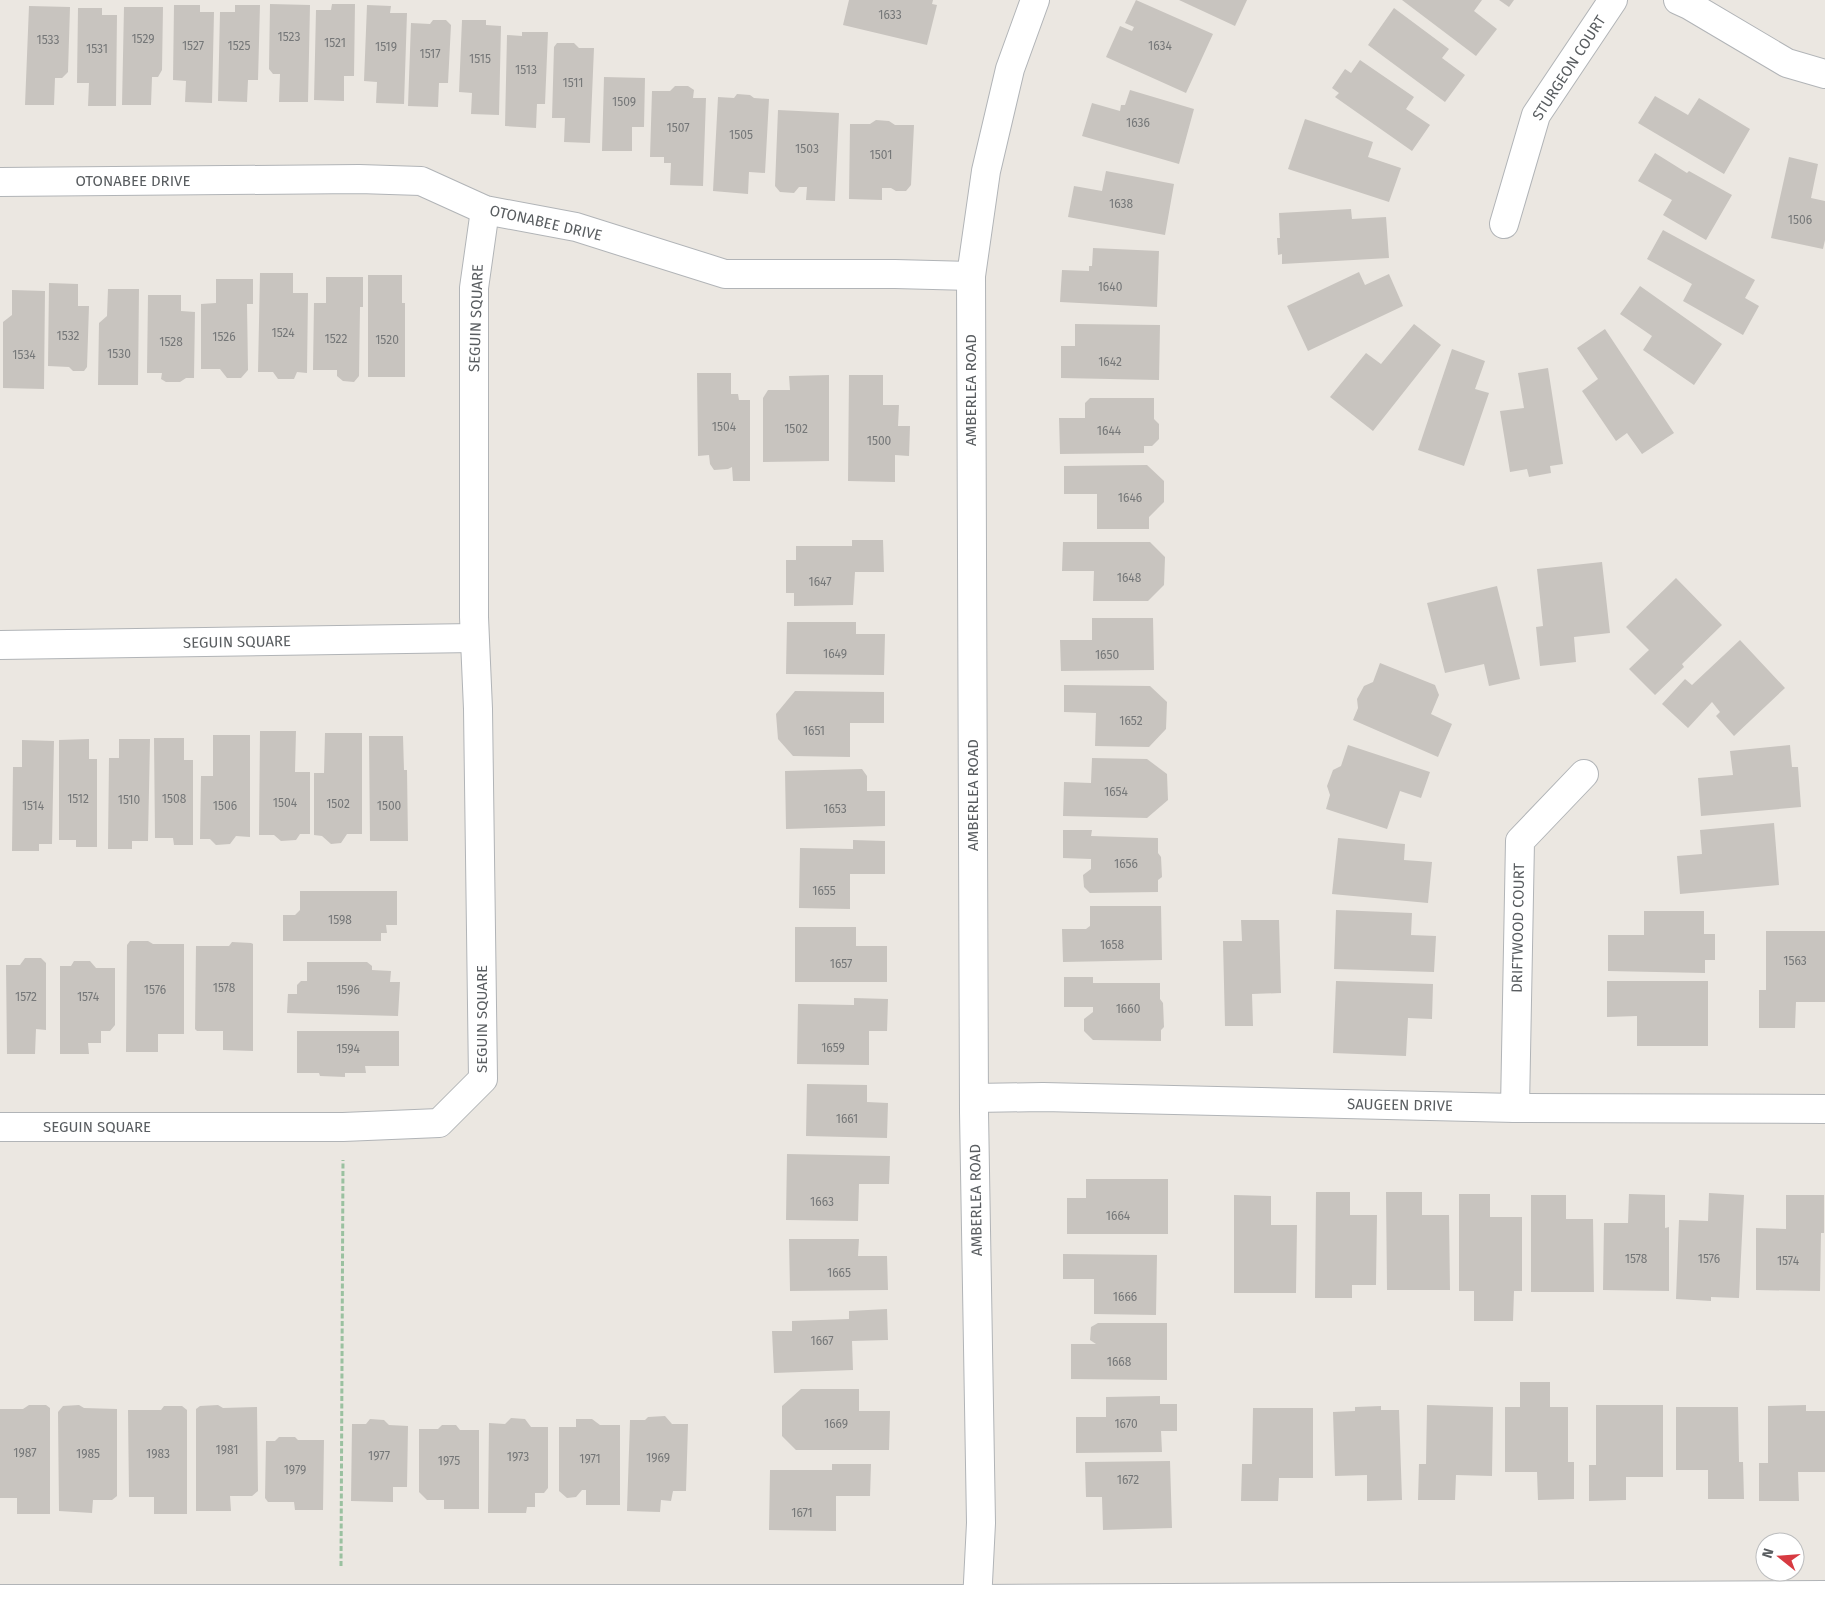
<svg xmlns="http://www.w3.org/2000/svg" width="1825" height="1602" font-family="'Fira Sans',sans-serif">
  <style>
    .building { fill: #c8c4bf }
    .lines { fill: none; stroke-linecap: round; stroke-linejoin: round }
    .minor-casing { stroke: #b1b4b7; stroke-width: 30 }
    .path { stroke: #9ac1a0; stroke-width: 3; stroke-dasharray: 5 2.5; stroke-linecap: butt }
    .minor { stroke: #fff; stroke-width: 28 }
    .labels { text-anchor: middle; stroke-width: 4; stroke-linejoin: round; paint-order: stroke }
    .number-label { font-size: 12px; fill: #757778 }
    .street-label { font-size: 15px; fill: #595d60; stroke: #fff }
  </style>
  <rect width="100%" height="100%" fill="#ebe7e1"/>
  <g class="building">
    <polygon points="849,0 933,0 932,4 937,5 927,45 843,25"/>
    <polygon points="1136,0 1213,34 1186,93 1106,57 1120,26 1132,31 1134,27 1125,23"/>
    <polygon points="1179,0 1247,0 1235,26"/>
    <polygon points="1402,0 1482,0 1474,11 1497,29 1476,56"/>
    <polygon points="1499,0 1514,0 1509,7"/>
    <polygon points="270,4 310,5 308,102 279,102 280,74 273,74 269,69"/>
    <polygon points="332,4 355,4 354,76 344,76 344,101 314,100 316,10 331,10"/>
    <polygon points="174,5 200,5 200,12 214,12 212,103 185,102 186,81 173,80"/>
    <polygon points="235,5 260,5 258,80 248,80 247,102 218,101 220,12 235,12"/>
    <polygon points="367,5 391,6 390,13 407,13 404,104 376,103 377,82 364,81"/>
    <polygon points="29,6 70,7 68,72 62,78 55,78 54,105 25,105"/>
    <polygon points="124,7 163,7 162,70 158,77 152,77 151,105 122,105"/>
    <polygon points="78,8 102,8 102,15 117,15 116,106 88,106 89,83 77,83"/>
    <polygon points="1394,8 1449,49 1442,58 1465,75 1445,102 1368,45"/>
    <polygon points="433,20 446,20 451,25 448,83 439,83 438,107 408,106 411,23 430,24"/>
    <polygon points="462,20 486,20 486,25 501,26 499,115 471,114 472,93 459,92"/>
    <polygon points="522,32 548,32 545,104 537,104 536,128 505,126 507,35 522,36"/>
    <polygon points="557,43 574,43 579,48 594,48 590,143 564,142 565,118 552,118 554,47"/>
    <polygon points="1360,60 1414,97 1406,109 1430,125 1412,151 1335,97 1339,93 1332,88 1345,69 1351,73"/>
    <polygon points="604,77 645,78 644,127 632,127 632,151 602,151"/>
    <polygon points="675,86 688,86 694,90 693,98 706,98 703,186 670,185 671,163 664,163 664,157 650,157 652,91 670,91"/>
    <polygon points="1130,90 1194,109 1179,164 1082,136 1092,103 1120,111 1121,105 1125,105"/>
    <polygon points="737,94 750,95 754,98 769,99 765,173 749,172 748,194 713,191 718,97 734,98"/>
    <polygon points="1655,96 1688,115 1699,98 1750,129 1724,174 1638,123"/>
    <polygon points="778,110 839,113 835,201 806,200 807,187 799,187 794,193 780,192 775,186"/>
    <polygon points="1305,119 1373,142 1368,157 1401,168 1389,202 1288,169"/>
    <polygon points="876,120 889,121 895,125 914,125 911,185 906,191 896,191 891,188 882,188 882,200 849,199 850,124 870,124"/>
    <polygon points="1655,153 1687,173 1689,171 1732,195 1706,240 1663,215 1672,200 1638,181"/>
    <polygon points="1789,157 1818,164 1811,198 1825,201 1825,240 1823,249 1771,238"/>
    <polygon points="1106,171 1174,184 1165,235 1068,217 1074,186 1102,191"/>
    <polygon points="1351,209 1352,219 1386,217 1389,258 1282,264 1282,254 1278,255 1277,238 1280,238 1279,213"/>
    <polygon points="1663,230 1755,280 1745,298 1759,306 1743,335 1683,301 1692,284 1647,259"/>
    <polygon points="1093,248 1159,251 1157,307 1060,302 1062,270 1089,271 1089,266 1092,266"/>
    <polygon points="1359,272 1365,285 1389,274 1403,306 1308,351 1287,306"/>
    <polygon points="260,273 293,273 293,293 308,293 307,373 297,372 294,379 278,379 273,372 258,372"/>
    <polygon points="368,275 402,275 402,303 405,303 405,377 368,377"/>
    <polygon points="326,277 363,277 363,307 360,307 359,376 354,382 343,381 337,376 337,370 313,370 314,303 326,303"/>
    <polygon points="216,279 253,279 253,304 247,304 248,370 241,378 227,378 220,369 201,369 201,304 216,303"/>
    <polygon points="49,283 78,284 78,306 89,306 87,367 84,371 73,371 69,367 48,366"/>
    <polygon points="1640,286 1722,344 1694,385 1643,350 1652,336 1620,314"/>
    <polygon points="108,289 139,289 138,385 98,385 99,323 107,316"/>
    <polygon points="12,290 45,291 44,389 3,388 3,322 12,315"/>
    <polygon points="148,295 181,295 181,311 195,312 194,378 186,378 180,382 166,382 161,379 162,373 147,373"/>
    <polygon points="1075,324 1160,325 1159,380 1061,378 1061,346 1075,346"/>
    <polygon points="1414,324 1441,345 1373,431 1330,397 1366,353 1381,364"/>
    <polygon points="1605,329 1674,433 1642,454 1627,433 1616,441 1582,391 1598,379 1577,348"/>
    <polygon points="1452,349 1485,361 1475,389 1489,393 1464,466 1418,450"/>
    <polygon points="1548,368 1563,464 1550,466 1551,473 1529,477 1527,469 1510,472 1500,411 1524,408 1518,373"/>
    <polygon points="697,373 731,373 731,394 738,394 739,400 750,400 750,481 733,481 732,467 728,469 714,470 710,464 709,455 698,456"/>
    <polygon points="829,375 829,461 763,462 763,398 768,390 790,390 789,376"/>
    <polygon points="849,375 883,375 883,405 899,405 898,426 910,426 909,456 895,455 895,482 848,481"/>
    <polygon points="1090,398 1154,398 1154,419 1159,424 1159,439 1152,446 1144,446 1144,453 1060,454 1059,418 1085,418 1085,403"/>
    <polygon points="1147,465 1164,481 1164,502 1149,517 1149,529 1097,529 1097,494 1064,494 1064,466"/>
    <polygon points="852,540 883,540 884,572 855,572 853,605 794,606 794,593 786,593 786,560 796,560 796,546 852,546"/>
    <polygon points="1063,542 1150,542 1165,557 1164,585 1148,601 1093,601 1094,571 1062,571"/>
    <polygon points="1602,562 1610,633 1574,637 1576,662 1540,666 1536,627 1543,626 1537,569"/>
    <polygon points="1676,578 1722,625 1682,664 1684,667 1655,695 1629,669 1649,650 1626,627"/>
    <polygon points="1497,586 1520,679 1489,686 1484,664 1445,673 1427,603"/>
    <polygon points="1092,618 1153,618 1154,670 1061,671 1060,640 1092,640"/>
    <polygon points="787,622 856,622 856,634 885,634 884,675 786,674"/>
    <polygon points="1740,640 1785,688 1734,736 1716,716 1720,712 1712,702 1688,728 1662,704 1685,679 1692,685"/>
    <polygon points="1380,663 1435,685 1439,695 1431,714 1452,724 1438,757 1353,720 1358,708 1357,699 1364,686 1373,682"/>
    <polygon points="1064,685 1150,686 1167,702 1166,729 1149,747 1095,746 1096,713 1064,712"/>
    <polygon points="795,691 884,692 884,723 850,723 850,757 793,756 778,739 776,714"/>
    <polygon points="260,731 296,731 295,772 310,772 310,834 300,834 296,840 281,841 274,835 259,835"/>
    <polygon points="325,733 362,733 362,834 347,834 341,843 331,844 322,836 314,835 314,773 324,773"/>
    <polygon points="213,735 250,735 250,837 236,836 230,844 216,845 210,839 200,839 201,776 213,776"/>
    <polygon points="369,736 403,736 404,770 407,770 408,841 370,841"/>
    <polygon points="154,738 184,738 184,760 193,760 193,845 174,845 173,838 155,838"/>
    <polygon points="89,739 89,759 97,759 97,847 76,847 76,840 59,840 59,740"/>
    <polygon points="119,739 150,739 148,841 132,841 132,849 108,849 109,758 119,758"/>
    <polygon points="22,740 54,741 52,844 39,844 39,851 12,851 13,767 22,767"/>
    <polygon points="1348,745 1430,772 1421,798 1400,791 1387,829 1326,809 1330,795 1327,786 1333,770 1341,766"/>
    <polygon points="1790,745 1792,767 1798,767 1801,807 1701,816 1698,778 1733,775 1730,751"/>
    <polygon points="1092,758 1147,759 1167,774 1168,800 1147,818 1063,816 1064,782 1091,783"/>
    <polygon points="862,769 867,776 867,791 885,791 885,826 786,829 785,771"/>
    <polygon points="1774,823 1779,885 1680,894 1677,856 1702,854 1700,830"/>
    <polygon points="1063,830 1092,830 1091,836 1158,838 1158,853 1161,857 1162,877 1158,880 1158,892 1090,893 1084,887 1083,875 1091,869 1091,859 1063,858"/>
    <polygon points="1338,838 1405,844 1404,860 1432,862 1428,903 1332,894"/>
    <polygon points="853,840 885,841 885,874 850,874 850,909 799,908 800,848 853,849"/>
    <polygon points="300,891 397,891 397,925 386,925 387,933 381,933 381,941 283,941 283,915 295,915 300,910"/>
    <polygon points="1090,906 1161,906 1162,960 1063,962 1062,929 1086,929 1090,926"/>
    <polygon points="1336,910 1412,913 1411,935 1436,936 1434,972 1334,969"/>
    <polygon points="1644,911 1704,911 1704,934 1715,934 1715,960 1705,960 1705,973 1608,971 1608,935 1644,935"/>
    <polygon points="1241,920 1279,920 1281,993 1252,994 1253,1026 1225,1026 1223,941 1242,941"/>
    <polygon points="795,927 856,927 856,946 887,946 887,982 795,982"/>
    <polygon points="1766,931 1825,931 1825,1002 1796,1002 1795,1028 1759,1028 1759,990 1766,990"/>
    <polygon points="130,941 148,941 153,944 184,944 184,1034 158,1034 158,1052 126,1052 127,945"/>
    <polygon points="232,942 251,943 253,944 253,1051 223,1050 223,1031 197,1031 195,1029 196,946 229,946"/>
    <polygon points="25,958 41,958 46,963 46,1030 36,1029 35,1054 7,1054 6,965 20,965"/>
    <polygon points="74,961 90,961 96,968 115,968 115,1025 110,1031 101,1031 101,1043 88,1043 89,1054 60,1054 60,966 71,966"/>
    <polygon points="307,962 367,962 372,966 372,970 391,971 390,982 400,982 398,1016 287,1013 288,994 297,994 297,985 301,981 307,981"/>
    <polygon points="1064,977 1093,977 1093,983 1160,983 1160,999 1163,1003 1164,1027 1161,1030 1161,1041 1093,1040 1084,1031 1084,1019 1093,1012 1093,1007 1064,1007"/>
    <polygon points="1336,981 1433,984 1432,1019 1408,1018 1406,1056 1333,1053"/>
    <polygon points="1607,981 1708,981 1708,1046 1637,1046 1637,1016 1607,1017"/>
    <polygon points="854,998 888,999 887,1031 869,1031 869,1065 797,1064 798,1004 854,1005"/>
    <polygon points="297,1031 399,1031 399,1066 365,1066 366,1073 345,1073 345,1077 320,1076 319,1073 297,1073"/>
    <polygon points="807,1084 867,1085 867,1102 888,1103 887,1138 806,1136"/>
    <polygon points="787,1154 890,1156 889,1184 859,1184 858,1221 786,1220"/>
    <polygon points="1086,1179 1168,1179 1168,1234 1067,1234 1067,1198 1086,1198"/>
    <polygon points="1316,1192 1350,1192 1350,1215 1377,1215 1376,1285 1352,1285 1352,1298 1315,1298"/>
    <polygon points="1386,1192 1422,1192 1422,1215 1449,1215 1450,1290 1387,1290"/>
    <polygon points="1709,1193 1744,1195 1739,1298 1711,1297 1711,1301 1676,1299 1679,1220 1708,1221"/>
    <polygon points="1459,1194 1490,1194 1490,1217 1522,1217 1522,1291 1514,1291 1513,1321 1474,1321 1474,1291 1459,1291"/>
    <polygon points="1629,1194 1665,1195 1665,1228 1669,1227 1669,1291 1603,1290 1604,1223 1628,1223"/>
    <polygon points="1234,1195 1271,1196 1271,1225 1297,1225 1296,1293 1234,1293"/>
    <polygon points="1531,1195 1566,1195 1566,1219 1593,1219 1594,1292 1531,1292"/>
    <polygon points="1786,1195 1824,1195 1824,1233 1821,1233 1820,1291 1756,1290 1756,1228 1786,1229"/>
    <polygon points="789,1239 859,1239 858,1256 887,1256 888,1290 790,1291"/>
    <polygon points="1063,1254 1157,1255 1156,1315 1094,1314 1094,1279 1063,1279"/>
    <polygon points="887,1309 888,1340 852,1341 853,1370 774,1373 772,1331 792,1331 792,1321 849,1319 849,1311"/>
    <polygon points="1098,1323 1167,1323 1167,1380 1071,1379 1071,1344 1096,1344 1090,1340 1091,1327"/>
    <polygon points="1520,1382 1550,1382 1550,1407 1568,1407 1568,1462 1574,1462 1574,1499 1538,1500 1537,1472 1505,1472 1505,1407 1520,1407"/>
    <polygon points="801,1389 859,1389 859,1411 890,1411 889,1450 796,1450 782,1436 782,1406"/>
    <polygon points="1160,1396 1160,1404 1177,1404 1177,1431 1161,1431 1162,1452 1076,1453 1076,1417 1106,1417 1106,1397"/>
    <polygon points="29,1405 46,1405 50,1408 50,1514 17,1514 17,1498 0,1498 0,1409 23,1409"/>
    <polygon points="79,1405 84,1408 117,1409 117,1496 112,1500 93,1500 92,1513 59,1511 58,1412 63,1406"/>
    <polygon points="218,1405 223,1408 257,1407 258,1491 252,1496 230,1496 231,1511 196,1511 196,1409 200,1406"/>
    <polygon points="1427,1405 1493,1407 1492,1476 1456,1475 1455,1500 1418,1500 1419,1464 1426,1464"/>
    <polygon points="1596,1405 1663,1405 1663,1477 1626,1477 1626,1500 1589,1501 1589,1465 1596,1465"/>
    <polygon points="1806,1405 1806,1411 1825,1411 1825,1472 1798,1472 1799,1501 1759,1501 1759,1463 1768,1463 1768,1406"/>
    <polygon points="164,1406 182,1406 187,1410 187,1514 154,1514 154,1497 129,1497 128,1410 161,1410"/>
    <polygon points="1381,1406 1381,1410 1399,1410 1402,1500 1367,1501 1367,1475 1335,1476 1333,1412 1355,1411 1355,1407"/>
    <polygon points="1676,1407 1738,1407 1739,1462 1743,1462 1744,1499 1708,1499 1708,1470 1676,1470"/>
    <polygon points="1253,1408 1313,1408 1313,1478 1279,1478 1278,1501 1241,1501 1242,1464 1252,1464"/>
    <polygon points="665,1416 672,1424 688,1424 686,1491 673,1491 671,1501 661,1500 660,1512 627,1511 630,1420 645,1420 648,1417"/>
    <polygon points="511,1418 525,1419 531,1427 548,1427 548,1488 544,1493 535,1493 535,1507 527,1507 526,1513 488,1513 489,1423 505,1424"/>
    <polygon points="370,1419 384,1420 389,1425 408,1426 407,1487 393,1487 393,1502 351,1501 352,1424 366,1424"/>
    <polygon points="576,1419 592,1419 600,1425 620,1425 620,1505 586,1505 586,1490 582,1490 576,1497 567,1498 559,1491 559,1427 576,1427"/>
    <polygon points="442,1425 456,1425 460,1430 479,1430 479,1509 444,1509 444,1500 427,1500 419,1492 419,1429 438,1429"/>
    <polygon points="279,1437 295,1437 298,1440 324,1440 323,1510 295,1510 294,1502 268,1502 265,1498 266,1441 275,1441"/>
    <polygon points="1170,1461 1172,1528 1103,1530 1102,1497 1086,1497 1085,1462"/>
    <polygon points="832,1464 871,1464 870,1496 836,1496 836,1531 769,1530 770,1470 832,1470"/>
  </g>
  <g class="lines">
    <g class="minor-casing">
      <g id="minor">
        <polyline points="1678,0 1689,5 1787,63 1825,74"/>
        <polyline points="0,182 359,179 421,181 485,210 576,227 725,274 895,274 971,276"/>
        <polyline points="1504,224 1536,115 1613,0"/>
        <polyline points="0,645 474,638"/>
        <polyline points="974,1098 1043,1097 1515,1108 1825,1109"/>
        <polyline points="1515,1108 1520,841 1584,774"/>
        <polyline points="0,1127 343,1127 439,1123 483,1079 478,709 474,617 474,288 485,210"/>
        <polyline points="0,1599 977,1599 1825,1595"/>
        <polyline points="977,1602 981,1523 974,1112 971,276 986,171 1010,69 1035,0"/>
      </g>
    </g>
    <polyline class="path" points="341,1566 343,1160"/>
    <use href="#minor" class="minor"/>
  </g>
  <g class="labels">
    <g class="number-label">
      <text x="890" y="19">1633</text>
      <text x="289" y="41">1523</text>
      <text x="143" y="43">1529</text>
      <text x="48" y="44">1533</text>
      <text x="335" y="47">1521</text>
      <text x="193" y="50">1527</text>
      <text x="239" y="50">1525</text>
      <text x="1160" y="50">1634</text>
      <text x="386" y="51">1519</text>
      <text x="97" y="53">1531</text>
      <text x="430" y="58">1517</text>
      <text x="480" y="63">1515</text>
      <text x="526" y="74">1513</text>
      <text x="573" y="87">1511</text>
      <text x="624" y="106">1509</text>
      <text x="1138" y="127">1636</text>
      <text x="678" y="132">1507</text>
      <text x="741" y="139">1505</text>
      <text x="807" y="153">1503</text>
      <text x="881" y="159">1501</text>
      <text x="1121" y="208">1638</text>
      <text x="1800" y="224">1506</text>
      <text x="1110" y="291">1640</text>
      <text x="283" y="337">1524</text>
      <text x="68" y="340">1532</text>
      <text x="224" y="341">1526</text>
      <text x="336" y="343">1522</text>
      <text x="387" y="344">1520</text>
      <text x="171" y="346">1528</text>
      <text x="119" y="358">1530</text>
      <text x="24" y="359">1534</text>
      <text x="1110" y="366">1642</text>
      <text x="724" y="431">1504</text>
      <text x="796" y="433">1502</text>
      <text x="1109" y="435">1644</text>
      <text x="879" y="445">1500</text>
      <text x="1130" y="502">1646</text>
      <text x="1129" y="582">1648</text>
      <text x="820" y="586">1647</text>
      <text x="835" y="658">1649</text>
      <text x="1107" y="659">1650</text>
      <text x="1131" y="725">1652</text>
      <text x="814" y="735">1651</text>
      <text x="1116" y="796">1654</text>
      <text x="78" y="803">1512</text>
      <text x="174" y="803">1508</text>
      <text x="129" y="804">1510</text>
      <text x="285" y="807">1504</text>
      <text x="338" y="808">1502</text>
      <text x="33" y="810">1514</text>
      <text x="225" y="810">1506</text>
      <text x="389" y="810">1500</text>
      <text x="835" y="813">1653</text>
      <text x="1126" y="868">1656</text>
      <text x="824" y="895">1655</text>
      <text x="340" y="924">1598</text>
      <text x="1112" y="949">1658</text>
      <text x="1795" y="965">1563</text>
      <text x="841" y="968">1657</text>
      <text x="224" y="992">1578</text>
      <text x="155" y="994">1576</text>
      <text x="348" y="994">1596</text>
      <text x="26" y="1001">1572</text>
      <text x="88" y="1001">1574</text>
      <text x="1128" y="1013">1660</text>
      <text x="833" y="1052">1659</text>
      <text x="348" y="1053">1594</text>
      <text x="847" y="1123">1661</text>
      <text x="822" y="1206">1663</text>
      <text x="1118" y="1220">1664</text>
      <text x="1636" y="1263">1578</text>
      <text x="1709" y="1263">1576</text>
      <text x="1788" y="1265">1574</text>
      <text x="839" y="1277">1665</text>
      <text x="1125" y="1301">1666</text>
      <text x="822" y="1345">1667</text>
      <text x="1119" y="1366">1668</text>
      <text x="836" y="1428">1669</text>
      <text x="1126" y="1428">1670</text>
      <text x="227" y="1454">1981</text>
      <text x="25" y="1457">1987</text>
      <text x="88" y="1458">1985</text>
      <text x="158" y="1458">1983</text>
      <text x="379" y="1460">1977</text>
      <text x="518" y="1461">1973</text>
      <text x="658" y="1462">1969</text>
      <text x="590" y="1463">1971</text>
      <text x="449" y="1465">1975</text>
      <text x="295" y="1474">1979</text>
      <text x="1128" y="1484">1672</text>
      <text x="802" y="1517">1671</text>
    </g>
    <g class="street-label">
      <text transform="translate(1569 68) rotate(-57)" y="5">STURGEON COURT</text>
      <text x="133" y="186">OTONABEE DRIVE</text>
      <text transform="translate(546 223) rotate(13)" y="5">OTONABEE DRIVE</text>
      <text transform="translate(476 318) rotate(-88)" y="5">SEGUIN SQUARE</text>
      <text transform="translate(971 390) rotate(-90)" y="5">AMBERLEA ROAD</text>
      <text transform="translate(237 642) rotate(-1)" y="5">SEGUIN SQUARE</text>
      <text transform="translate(973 795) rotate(-90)" y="5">AMBERLEA ROAD</text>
      <text transform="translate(1518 928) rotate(-89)" y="5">DRIFTWOOD COURT</text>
      <text transform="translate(482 1019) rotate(-90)" y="5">SEGUIN SQUARE</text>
      <text transform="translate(1400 1105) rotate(1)" y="5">SAUGEEN DRIVE</text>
      <text x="97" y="1132">SEGUIN SQUARE</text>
      <text transform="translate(976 1200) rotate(-91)" y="5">AMBERLEA ROAD</text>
    </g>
  </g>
  <g transform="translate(1780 1557) rotate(287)"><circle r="24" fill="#ffffff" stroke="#bdbebf"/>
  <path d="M0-4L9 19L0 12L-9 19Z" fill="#d73a41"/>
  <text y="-8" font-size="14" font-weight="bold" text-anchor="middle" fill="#595d60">N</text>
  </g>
</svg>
